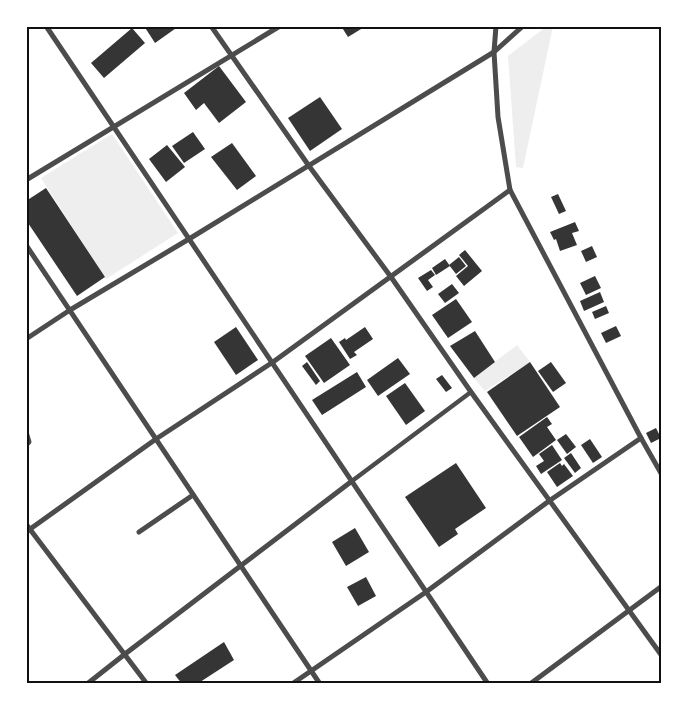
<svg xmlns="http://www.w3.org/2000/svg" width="688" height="710" font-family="Rubik,sans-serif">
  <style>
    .green { fill: #eee }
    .building { fill: #353535 }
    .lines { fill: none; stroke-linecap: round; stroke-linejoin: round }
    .pedestrian { stroke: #4c4c4c; stroke-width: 4.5 }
    .minor { stroke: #4c4c4c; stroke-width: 5 }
    .neatline { fill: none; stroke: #111; stroke-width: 2 }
  </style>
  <rect width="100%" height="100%" fill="#fff"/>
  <g class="green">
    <polygon points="547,26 553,26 523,168 516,167 508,56"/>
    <polygon points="112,134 178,233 106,279 41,178"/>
    <polygon points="517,345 530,362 485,391 474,378"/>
  </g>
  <g class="building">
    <polygon points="144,26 179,26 155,43"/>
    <polygon points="341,26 366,26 348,37"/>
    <polygon points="132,28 145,43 104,78 91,63"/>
    <polygon points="219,66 246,102 219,123 204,103 196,110 184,93"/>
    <polygon points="320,97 342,129 310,151 288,118"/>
    <polygon points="193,132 205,149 184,163 172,146"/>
    <polygon points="232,143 256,176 237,190 211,157"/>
    <polygon points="167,145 185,167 166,182 149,159"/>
    <polygon points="46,188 105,277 77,296 26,220 26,201"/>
    <polygon points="558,194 566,211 559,214 551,197"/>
    <polygon points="575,222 579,231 572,233 577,245 560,251 556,239 554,240 550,232"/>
    <polygon points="592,246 597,257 586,262 581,251"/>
    <polygon points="465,250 482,271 464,286 456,276 468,266 459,255"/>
    <polygon points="459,257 466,266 456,274 449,265"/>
    <polygon points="445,259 450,266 436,275 432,268"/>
    <polygon points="431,270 435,275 428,280 433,287 427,291 418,278"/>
    <polygon points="595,276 601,288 586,295 580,283"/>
    <polygon points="452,284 459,293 445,303 438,294"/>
    <polygon points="600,292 604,302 584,311 580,301"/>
    <polygon points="456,299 472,322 448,338 432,315"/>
    <polygon points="606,306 609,313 595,319 592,312"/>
    <polygon points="616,326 621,336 606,343 601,333"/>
    <polygon points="236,327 258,360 236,375 214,342"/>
    <polygon points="365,327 373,339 354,352 357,355 350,359 339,342 345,338 346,340"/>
    <polygon points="475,331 495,362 474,378 450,346"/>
    <polygon points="331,338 350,365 324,383 305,356"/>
    <polygon points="398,358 410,374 378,396 367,380"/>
    <polygon points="307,362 320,381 316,385 302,366"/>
    <polygon points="530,362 560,407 517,436 487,392"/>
    <polygon points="551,362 566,383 553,392 538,371"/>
    <polygon points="357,372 366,387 322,415 312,400"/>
    <polygon points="442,375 452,388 446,392 436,379"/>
    <polygon points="405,383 425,411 406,425 386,396"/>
    <polygon points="547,417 552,424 547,427 556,440 533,457 519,437"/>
    <polygon points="656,428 661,438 651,443 646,433"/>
    <polygon points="566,434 576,447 567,454 557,440"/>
    <polygon points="590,439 602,457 593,463 581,445"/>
    <polygon points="552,445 562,460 541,474 536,466 544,461 539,454"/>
    <polygon points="571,453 581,468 575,473 564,458"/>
    <polygon points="456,463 486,508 455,529 458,534 439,547 405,497"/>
    <polygon points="560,463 562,466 564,464 573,476 557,487 547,472"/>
    <polygon points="355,528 369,552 346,566 332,542"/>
    <polygon points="366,577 376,596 358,606 347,587"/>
    <polygon points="224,642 234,660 197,684 182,684 175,675"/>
  </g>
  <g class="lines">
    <polyline class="pedestrian" points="352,481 471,392"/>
    <g class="minor">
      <polyline points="46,26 488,684"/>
      <polyline points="211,26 309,166 391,277 471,392 662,656"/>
      <polyline points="496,26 494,52 498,117 510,190 641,438 662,475"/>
      <polyline points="26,180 280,26"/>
      <polyline points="26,245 320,684"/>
      <polyline points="26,339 70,310 189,239 494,52 523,26"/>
      <polyline points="26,432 29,442 26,445"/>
      <polyline points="26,524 147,684"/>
      <polyline points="26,532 156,439 273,362 510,190"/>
      <polyline points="139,532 193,495"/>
      <polyline points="87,684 125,654 352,481"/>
      <polyline points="292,684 426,592 549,501 641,438"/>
      <polyline points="530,684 662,586"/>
    </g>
  </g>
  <rect width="688" height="710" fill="none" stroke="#ffffff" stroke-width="55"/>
  <rect x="28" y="28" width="632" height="654" class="neatline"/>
</svg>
